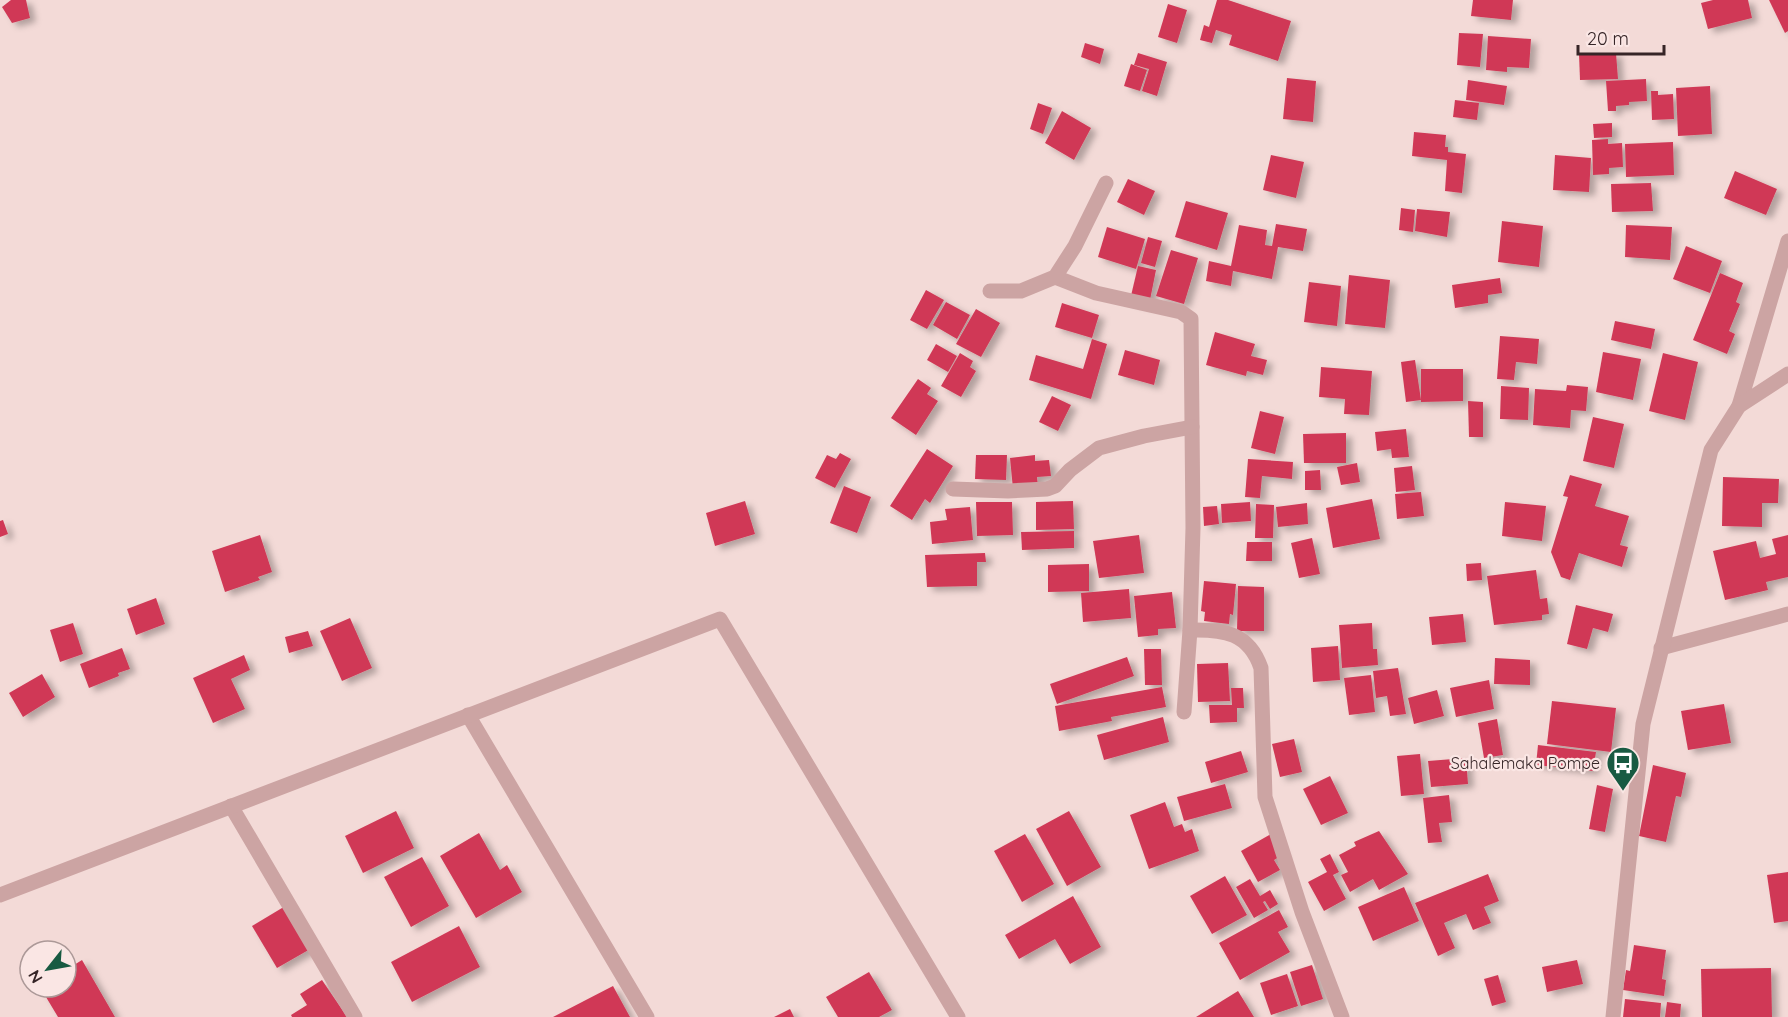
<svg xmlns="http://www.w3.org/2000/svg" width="1788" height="1017" font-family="Quicksand,sans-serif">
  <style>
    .building { fill: #d03956; filter: url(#shadow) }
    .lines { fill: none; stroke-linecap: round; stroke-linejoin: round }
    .minor { stroke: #cca4a3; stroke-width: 15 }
    .labels { text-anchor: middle; stroke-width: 4.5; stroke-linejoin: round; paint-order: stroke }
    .poi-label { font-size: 16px; fill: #362527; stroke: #fae6e4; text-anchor: end }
  </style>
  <defs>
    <filter id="shadow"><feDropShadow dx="6" dy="4" stdDeviation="3" flood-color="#0004"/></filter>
  </defs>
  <rect width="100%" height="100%" fill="#f3dad7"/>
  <g class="building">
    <polygon points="11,0 26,0 30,18 12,23 2,7"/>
    <polygon points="1217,0 1228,0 1291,21 1278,61 1229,45 1232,35 1216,30 1212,43 1200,40 1204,25 1209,27"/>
    <polygon points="1473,0 1513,0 1511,20 1471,16"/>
    <polygon points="1713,0 1748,0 1752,18 1708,29 1701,3"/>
    <polygon points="1769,0 1788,0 1788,31 1785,33"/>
    <polygon points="1168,4 1187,10 1177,43 1158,37"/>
    <polygon points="1459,33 1483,34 1480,67 1457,65"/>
    <polygon points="1488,36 1531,39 1529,68 1507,67 1507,72 1486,70"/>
    <polygon points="1085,43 1104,49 1100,64 1081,57"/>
    <polygon points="1138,53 1167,62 1157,96 1142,91 1149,69 1134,65"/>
    <polygon points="1616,53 1618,79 1580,80 1579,54"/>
    <polygon points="1131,64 1147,70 1140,91 1124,86"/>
    <polygon points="1287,78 1316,81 1313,122 1283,119"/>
    <polygon points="1646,79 1647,101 1629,102 1629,105 1616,106 1616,111 1608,111 1606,81"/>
    <polygon points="1468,80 1507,86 1504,105 1466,100"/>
    <polygon points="1710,86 1712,134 1678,136 1676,88"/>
    <polygon points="1651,91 1658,91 1658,95 1673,94 1674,119 1652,120"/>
    <polygon points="1455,100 1479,103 1477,120 1453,117"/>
    <polygon points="1038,103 1052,108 1043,134 1030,129"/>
    <polygon points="1062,111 1091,128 1074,160 1045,143"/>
    <polygon points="1612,123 1612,137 1594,138 1593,124"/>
    <polygon points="1414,132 1446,135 1445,147 1448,147 1448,152 1466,154 1462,193 1445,191 1447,160 1412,156"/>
    <polygon points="1608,139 1608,144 1622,143 1623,167 1609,168 1609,174 1593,175 1592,140"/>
    <polygon points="1673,142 1674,175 1626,177 1625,144"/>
    <polygon points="1271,155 1304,162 1296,198 1263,190"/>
    <polygon points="1555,155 1591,158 1589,192 1553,190"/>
    <polygon points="1735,171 1777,189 1766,215 1724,198"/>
    <polygon points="1128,179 1155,191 1144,215 1117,202"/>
    <polygon points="1651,183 1653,211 1612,212 1611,184"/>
    <polygon points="1186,201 1228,213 1217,250 1175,237"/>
    <polygon points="1401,208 1415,210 1413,232 1399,230"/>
    <polygon points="1417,209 1450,212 1447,237 1415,231"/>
    <polygon points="1502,221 1543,226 1539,267 1498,262"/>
    <polygon points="1276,224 1307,229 1303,251 1278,247 1272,279 1233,271 1231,286 1206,281 1209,261 1231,266 1239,225 1267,230 1265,245 1272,246"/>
    <polygon points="1626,225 1672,227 1670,260 1625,257"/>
    <polygon points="1107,227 1145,239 1136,269 1098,257"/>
    <polygon points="1148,237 1162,241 1155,267 1141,263"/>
    <polygon points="1686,246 1722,261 1710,293 1673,279"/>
    <polygon points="1171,250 1198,258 1184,304 1156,296"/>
    <polygon points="1138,266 1156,270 1149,305 1130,300"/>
    <polygon points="1720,273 1743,283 1736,302 1740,304 1729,331 1735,334 1727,354 1693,340"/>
    <polygon points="1349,275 1390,280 1385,328 1345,324"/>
    <polygon points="1500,278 1502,293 1488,295 1488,303 1455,308 1452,285"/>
    <polygon points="1309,282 1341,286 1337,326 1304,322"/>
    <polygon points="926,290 944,300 927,329 910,320"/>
    <polygon points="946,302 970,315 957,339 933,325"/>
    <polygon points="1062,303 1099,315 1092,338 1055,327"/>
    <polygon points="976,309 1000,323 981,357 956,344"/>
    <polygon points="1615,321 1655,329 1651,349 1611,340"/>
    <polygon points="1215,332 1255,344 1251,356 1267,360 1263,375 1247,371 1246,376 1206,365"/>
    <polygon points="1500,336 1539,339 1537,364 1516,362 1514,380 1497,379"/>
    <polygon points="1092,339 1107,344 1091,399 1029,380 1036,355 1083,369"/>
    <polygon points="936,344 957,356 948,372 927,360"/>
    <polygon points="1125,350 1160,360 1154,385 1118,375"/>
    <polygon points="1603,352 1641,359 1633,400 1596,392"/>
    <polygon points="960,353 973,361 970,367 976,371 961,397 941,386"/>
    <polygon points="1663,353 1698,362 1685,420 1649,411"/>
    <polygon points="1415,360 1421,400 1406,402 1401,362"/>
    <polygon points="1321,367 1372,371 1369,415 1344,414 1345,399 1319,397"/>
    <polygon points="1421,369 1463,369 1463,401 1421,402"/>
    <polygon points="918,379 931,388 927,394 938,401 916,435 891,418"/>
    <polygon points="1567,385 1588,387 1586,411 1571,410 1570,428 1533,425 1535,389 1566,391"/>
    <polygon points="1501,386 1529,388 1528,420 1500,419"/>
    <polygon points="1052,396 1071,405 1058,431 1039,422"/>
    <polygon points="1468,401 1483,402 1483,437 1469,437"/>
    <polygon points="1260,411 1284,417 1275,454 1251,448"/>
    <polygon points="1593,417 1624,424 1614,468 1583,461"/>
    <polygon points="1406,429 1409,457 1392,458 1391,449 1377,451 1375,432"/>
    <polygon points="1346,433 1346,463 1304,463 1303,434"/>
    <polygon points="927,449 953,466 930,503 925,499 912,520 890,506"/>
    <polygon points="840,453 851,459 835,488 815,478 827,455 836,459"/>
    <polygon points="976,455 1007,455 1006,480 975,479"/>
    <polygon points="1035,455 1035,461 1049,460 1051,476 1037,477 1038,487 1013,489 1010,458"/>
    <polygon points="1248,459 1293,462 1292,479 1262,476 1260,498 1245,497"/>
    <polygon points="1357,463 1360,482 1341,485 1337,467"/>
    <polygon points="1412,466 1415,490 1396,492 1394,468"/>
    <polygon points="1320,470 1321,490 1305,490 1305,471"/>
    <polygon points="1570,475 1602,484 1595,506 1629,516 1620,545 1628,547 1622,567 1579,553 1570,580 1561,577 1551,552 1568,497 1563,496"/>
    <polygon points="1723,477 1779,479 1778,503 1762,503 1762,527 1722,526"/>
    <polygon points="844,486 871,497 857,533 830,523"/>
    <polygon points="1421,492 1424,516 1397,519 1395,494"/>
    <polygon points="1372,499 1380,539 1333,548 1326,508"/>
    <polygon points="745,501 755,534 715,546 706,513"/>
    <polygon points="1073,501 1074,529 1036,530 1036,502"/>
    <polygon points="976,502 1012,502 1013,535 977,536"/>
    <polygon points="1250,502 1251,521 1222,523 1221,504"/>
    <polygon points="1505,502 1546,506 1542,541 1502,536"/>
    <polygon points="1307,503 1308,524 1278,527 1276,507"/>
    <polygon points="1256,504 1274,505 1273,538 1255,538"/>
    <polygon points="1217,506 1219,524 1204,526 1203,507"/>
    <polygon points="970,507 973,540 932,544 930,522 947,520 945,509"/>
    <polygon points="3,520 8,534 0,537 0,521"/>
    <polygon points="1074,531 1074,548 1022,550 1021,532"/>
    <polygon points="260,535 272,572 258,577 260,580 225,592 212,551"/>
    <polygon points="1139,535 1144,573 1099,578 1093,541"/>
    <polygon points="1788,535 1788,577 1766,582 1768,590 1725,600 1713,551 1756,541 1760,558 1776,554 1772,539"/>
    <polygon points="1312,538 1320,574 1299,578 1291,543"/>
    <polygon points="1247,542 1272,542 1272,561 1246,561"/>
    <polygon points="985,553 986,562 977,562 977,586 927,587 925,555"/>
    <polygon points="1481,563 1482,580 1467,581 1466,564"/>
    <polygon points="1089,564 1089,591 1048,592 1048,565"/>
    <polygon points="1536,570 1540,599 1547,598 1549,614 1542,615 1542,620 1494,625 1487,576"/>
    <polygon points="1204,581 1236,584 1233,615 1230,614 1229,624 1204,621 1205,612 1201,611"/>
    <polygon points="1238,586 1264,587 1264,631 1237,631"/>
    <polygon points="1129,589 1131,618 1083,622 1081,593"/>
    <polygon points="1172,592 1176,628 1158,629 1158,635 1138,637 1134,596"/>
    <polygon points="156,598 165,624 136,635 127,609"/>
    <polygon points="1576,605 1613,614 1608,632 1593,628 1587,649 1567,644"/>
    <polygon points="1463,614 1466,642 1432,645 1429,617"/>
    <polygon points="350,618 372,668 342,681 320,631"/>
    <polygon points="73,623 83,654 60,662 50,630"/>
    <polygon points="1372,623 1373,649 1377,649 1378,665 1342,668 1339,625"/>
    <polygon points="308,631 313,646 289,653 285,637"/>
    <polygon points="1338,646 1340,680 1313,682 1311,648"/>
    <polygon points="122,648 130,669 118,673 119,676 89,688 80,664"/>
    <polygon points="1144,649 1161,649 1162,685 1145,685"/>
    <polygon points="244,655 250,670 231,679 245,709 213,723 193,678"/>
    <polygon points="1127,657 1134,676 1057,704 1050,684"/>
    <polygon points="1495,658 1530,660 1530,685 1494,684"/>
    <polygon points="1228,663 1230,701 1198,702 1197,664"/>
    <polygon points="1398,668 1406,714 1390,716 1387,696 1376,698 1373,671"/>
    <polygon points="42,674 55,697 23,717 9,693"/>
    <polygon points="1371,675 1375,712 1349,715 1344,678"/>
    <polygon points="1489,680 1494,709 1456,717 1450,688"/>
    <polygon points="1162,687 1166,707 1111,717 1112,721 1059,731 1055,706"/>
    <polygon points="1231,688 1243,688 1244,708 1237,708 1237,722 1210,723 1209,705 1232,705"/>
    <polygon points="1437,690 1444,716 1414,724 1408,698"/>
    <polygon points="1552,701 1616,708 1611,752 1547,744"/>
    <polygon points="1724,704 1731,743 1688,750 1681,711"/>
    <polygon points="1163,717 1169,742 1104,760 1097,735"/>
    <polygon points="1497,719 1503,755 1484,758 1478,723"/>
    <polygon points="1294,739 1302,772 1280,777 1272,744"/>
    <polygon points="1538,745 1596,752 1593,771 1536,765"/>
    <polygon points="1241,751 1248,772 1211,783 1205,762"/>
    <polygon points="1420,754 1424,794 1401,796 1397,756"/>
    <polygon points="1466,758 1468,784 1431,787 1428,761"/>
    <polygon points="1653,765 1686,773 1681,797 1676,796 1666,842 1639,836"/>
    <polygon points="1330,776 1348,813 1321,825 1303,789"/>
    <polygon points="1225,784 1232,808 1184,821 1177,797"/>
    <polygon points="1597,785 1613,789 1605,832 1589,829"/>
    <polygon points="1449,795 1452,822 1439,823 1442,842 1428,843 1423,798"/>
    <polygon points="1165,802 1174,827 1182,824 1185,832 1192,829 1199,851 1149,869 1130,815"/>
    <polygon points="396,811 414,848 363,873 345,836"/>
    <polygon points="1069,811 1101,867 1067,886 1036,829"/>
    <polygon points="1379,831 1408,874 1379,890 1373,879 1350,892 1341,875 1348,872 1339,855 1356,846 1354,842"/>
    <polygon points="479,833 500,870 507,865 522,892 476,918 440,856"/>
    <polygon points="1025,834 1054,884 1022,902 994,851"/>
    <polygon points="1271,834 1282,855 1274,860 1280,870 1258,882 1241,851"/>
    <polygon points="1330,854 1339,872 1333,875 1346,899 1324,911 1308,882 1327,872 1320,859"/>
    <polygon points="422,857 449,906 411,927 384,877"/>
    <polygon points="1788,872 1788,921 1774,923 1767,875"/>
    <polygon points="1488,874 1499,901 1484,907 1491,923 1473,930 1466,914 1444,923 1455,948 1438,956 1415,903"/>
    <polygon points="1225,876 1247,915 1212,934 1190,896"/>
    <polygon points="1250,879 1260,896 1270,890 1278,904 1270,909 1265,901 1263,902 1268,910 1254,918 1236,887"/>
    <polygon points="1404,887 1419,921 1373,941 1358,907"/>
    <polygon points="1073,896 1101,947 1070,964 1055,939 1019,959 1005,935"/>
    <polygon points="287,905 312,948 277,968 252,926"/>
    <polygon points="1279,910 1288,927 1278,932 1290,952 1240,980 1219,943"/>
    <polygon points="459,926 480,967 412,1002 391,962"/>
    <polygon points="1634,945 1666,950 1662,979 1666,980 1664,996 1623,990 1626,970 1630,971"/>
    <polygon points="82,960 115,1017 58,1017 40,987 66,987 66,970"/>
    <polygon points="1577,960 1583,984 1547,992 1542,967"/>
    <polygon points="1312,965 1323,999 1301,1006 1290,972"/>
    <polygon points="1771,968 1772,1017 1702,1017 1701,969"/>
    <polygon points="869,972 892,1010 879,1017 838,1017 826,997"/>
    <polygon points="1287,974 1298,1006 1271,1015 1260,983"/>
    <polygon points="1498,975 1506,1002 1492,1006 1484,979"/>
    <polygon points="322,980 347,1017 292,1017 291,1015 307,1005 300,994"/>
    <polygon points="613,986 630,1017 553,1017"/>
    <polygon points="1238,991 1254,1017 1196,1017"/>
    <polygon points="1625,999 1661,1003 1660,1017 1623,1017"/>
    <polygon points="1667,1002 1681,1004 1680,1017 1665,1017"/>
    <polygon points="790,1009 794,1017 774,1017"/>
  </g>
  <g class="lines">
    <g class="minor">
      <polyline points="1055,277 1096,293 1181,312 1191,319 1193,528 1190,630 1184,712"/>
      <polyline points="990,291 1021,291 1055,277 1075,246 1106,183"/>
      <polyline points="1739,406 1788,241"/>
      <polyline points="953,489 1008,491 1047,489 1055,486 1070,470 1099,448 1144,436 1192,427"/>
      <path d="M1190 630C1224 629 1249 633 1261 668L1265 797 1302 912 1342 1017"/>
      <polyline points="1661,648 1788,614"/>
      <polyline points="468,715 647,1017"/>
      <polyline points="231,806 355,1017"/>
      <polyline points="0,895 720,619 958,1017"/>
      <polyline points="1613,1017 1643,724 1711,450 1739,406 1788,374"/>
    </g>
  </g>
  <defs>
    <g id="bus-pin" transform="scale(1.725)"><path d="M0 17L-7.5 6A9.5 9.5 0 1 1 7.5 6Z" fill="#185a42" stroke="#fae6e4"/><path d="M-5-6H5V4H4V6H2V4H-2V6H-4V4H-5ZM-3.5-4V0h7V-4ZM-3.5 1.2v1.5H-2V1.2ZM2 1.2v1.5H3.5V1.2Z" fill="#fff"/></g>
  </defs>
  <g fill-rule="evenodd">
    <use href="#bus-pin" x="1623" y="763"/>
  </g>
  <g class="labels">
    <g class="poi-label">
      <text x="1600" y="769">Sahalemaka Pompe</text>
    </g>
  </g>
  <g transform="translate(48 969) rotate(239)"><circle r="28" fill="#fae6e4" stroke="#ac9998" stroke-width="1.5"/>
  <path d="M0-4.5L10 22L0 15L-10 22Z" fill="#185a42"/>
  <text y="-9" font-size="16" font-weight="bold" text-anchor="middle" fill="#362527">N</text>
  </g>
  <path d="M1578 45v9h86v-9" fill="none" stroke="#362527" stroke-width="3"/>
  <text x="1587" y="45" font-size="18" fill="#362527" stroke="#fae6e4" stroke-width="4.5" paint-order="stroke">20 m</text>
</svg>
